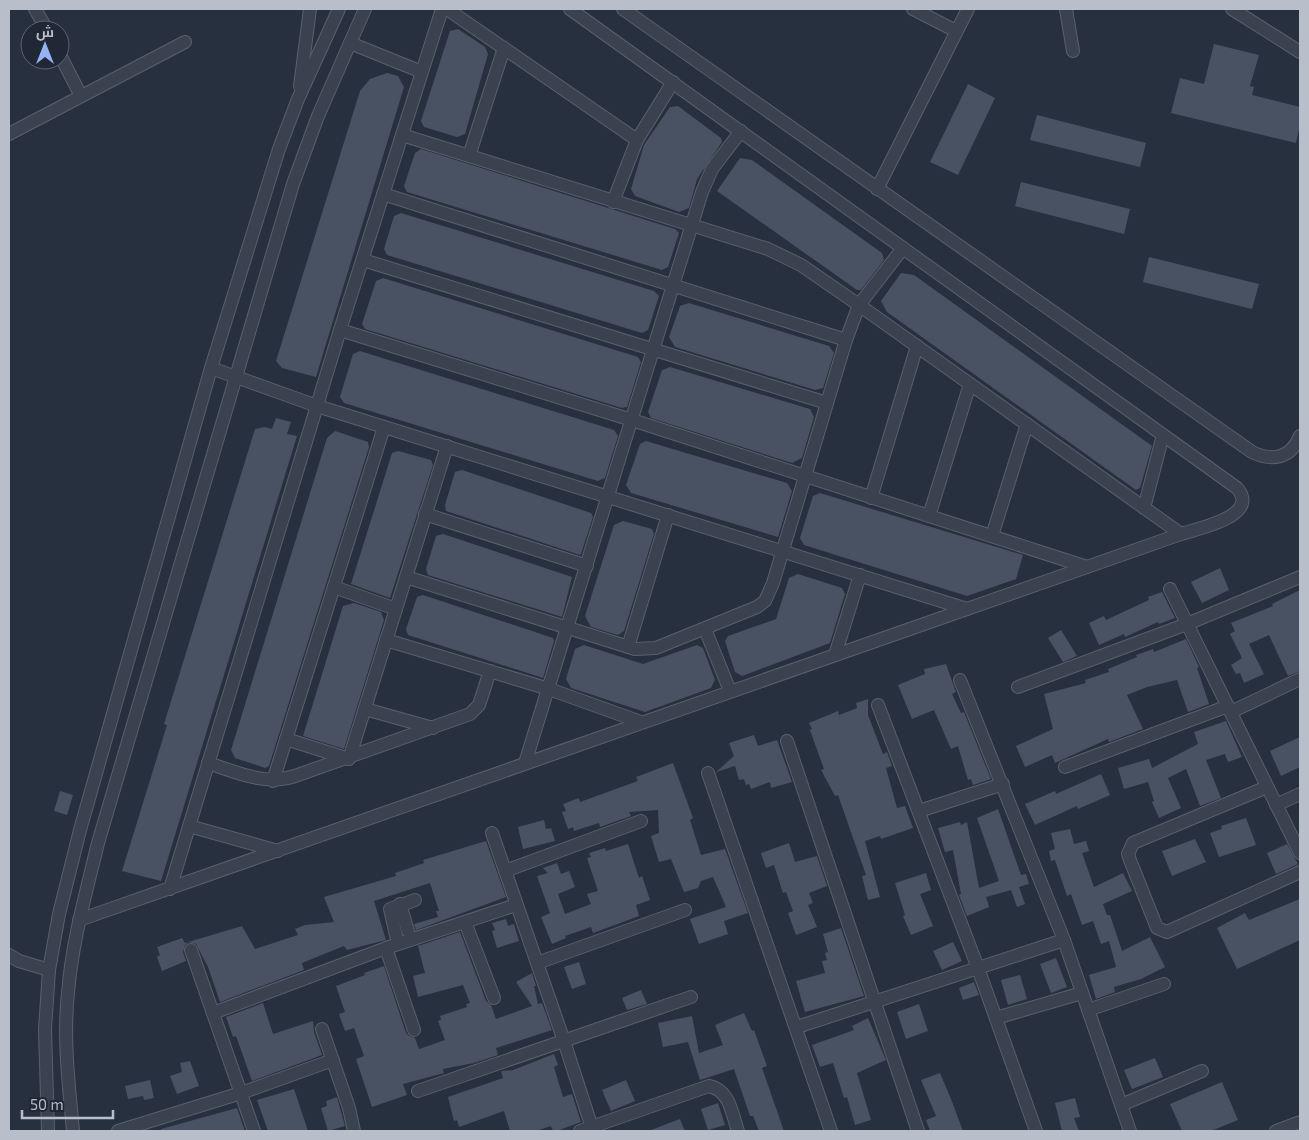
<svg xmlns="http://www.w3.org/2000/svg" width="1309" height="1140" font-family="'Exo 2',Cairo,sans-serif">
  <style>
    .building { fill: #495263 }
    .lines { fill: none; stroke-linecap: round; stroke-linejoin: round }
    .minor-casing { stroke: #59606d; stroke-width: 14 }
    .minor { stroke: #3b424f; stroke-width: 12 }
  </style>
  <rect width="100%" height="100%" fill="#27303f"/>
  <g class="building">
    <polygon points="458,29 485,47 488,54 465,134 457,137 424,127 421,121 450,31"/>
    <polygon points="1214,44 1259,55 1250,86 1254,87 1252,95 1300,107 1300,125 1296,143 1171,113 1180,78 1204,84"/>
    <polygon points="387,73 398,76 404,87 316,377 282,368 276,361 360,91 370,79"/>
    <polygon points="968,84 995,98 958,175 930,162"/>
    <polygon points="678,106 721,138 722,142 697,179 689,208 679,212 635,196 631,189 644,145 670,107"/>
    <polygon points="1037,115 1146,143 1140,167 1030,140"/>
    <polygon points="421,149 675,229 679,233 668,267 662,270 407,192 404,186 415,153"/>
    <polygon points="740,158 752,160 882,253 884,260 861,290 857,290 717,191"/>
    <polygon points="1021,182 1130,209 1124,234 1015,206"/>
    <polygon points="401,213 654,291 659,296 648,330 642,333 387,255 384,249 394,216"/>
    <polygon points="1149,257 1259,284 1252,309 1143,282"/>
    <polygon points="901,273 914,275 1152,446 1140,488 1136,490 887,312 881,301"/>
    <polygon points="383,278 638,357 641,362 627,407 622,408 365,329 362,324 376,281"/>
    <polygon points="689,303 829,346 834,353 823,388 815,390 675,347 669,337 680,306"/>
    <polygon points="360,351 614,430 618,436 605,478 598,481 344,403 340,397 353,354"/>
    <polygon points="670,367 810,409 814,417 802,458 792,463 651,418 648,412 662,370"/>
    <polygon points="276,418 291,422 287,434 297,436 161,881 122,871 167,725 164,724 255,429 265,427 272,429"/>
    <polygon points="335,431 368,442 369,447 269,766 265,768 235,758 231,750 327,438"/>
    <polygon points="646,441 787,483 792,491 778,537 631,493 626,485 640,444"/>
    <polygon points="398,451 431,460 433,465 390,598 351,584 392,453"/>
    <polygon points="462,470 591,513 593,517 581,554 580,555 446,511 445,505 455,472"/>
    <polygon points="820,493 1023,555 1016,579 967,596 804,545 800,538 813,496"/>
    <polygon points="623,521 652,529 654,534 624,631 618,635 591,627 585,616 614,525"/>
    <polygon points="443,534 572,577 562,617 428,575 426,569 436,536"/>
    <polygon points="1220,568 1229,590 1202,603 1191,582"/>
    <polygon points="798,574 842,588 845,594 830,643 742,676 735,672 725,641 728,636 776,619 789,578"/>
    <polygon points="1300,590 1300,671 1288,676 1269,635 1249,644 1264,674 1244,683 1240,673 1236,674 1231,665 1242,658 1230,634 1235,631 1231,623 1273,606 1272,604"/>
    <polygon points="1162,592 1175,618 1159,624 1158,622 1125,637 1124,634 1099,645 1089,623 1104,616 1106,620 1149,600 1148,597"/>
    <polygon points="423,595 553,638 554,641 543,678 408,635 406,629 417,597"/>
    <polygon points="354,603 381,612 384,620 344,749 303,736 343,606"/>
    <polygon points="1061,630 1077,656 1063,662 1048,638"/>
    <polygon points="1186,639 1199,667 1197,668 1209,704 1188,712 1177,680 1147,687 1127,695 1143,729 1109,742 1108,739 1055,763 1052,755 1025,767 1016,746 1053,729 1044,694 1086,683 1085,680 1109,672 1108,669 1137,657 1136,655 1153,649 1154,652"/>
    <polygon points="584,645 643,664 697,645 703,648 715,680 711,688 645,712 571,688 566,679 575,649"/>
    <polygon points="946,664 956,692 952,694 961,713 964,712 991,779 973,785 971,779 968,780 958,746 951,749 934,710 912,719 898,685 925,674 924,669"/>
    <polygon points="868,699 868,715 883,754 887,752 892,766 886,768 897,808 905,806 913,828 881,839 880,836 865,841 880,897 868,900 862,876 866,875 838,795 835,796 821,770 824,769 810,730 812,729 809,723 838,711 839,715 857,708 856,703"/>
    <polygon points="1226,721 1242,757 1228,762 1225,754 1206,760 1221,798 1200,806 1186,769 1168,778 1181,808 1159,818 1152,802 1154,801 1148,782 1124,789 1118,768 1149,759 1152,768 1198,744 1194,732"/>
    <polygon points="754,735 758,746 777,740 792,782 771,788 770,782 751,789 749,784 746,785 744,779 739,780 735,766 716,772 734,756 729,743"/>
    <polygon points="1300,737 1300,767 1281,776 1270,751"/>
    <polygon points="673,763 693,818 690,820 701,855 725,849 748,913 724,921 728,934 699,944 690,919 726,907 713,877 701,881 698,888 684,892 671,859 659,862 651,836 659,833 658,810 629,812 631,816 600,827 599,823 574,831 573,827 568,829 562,812 566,811 563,804 579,798 580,802 638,781 636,777"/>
    <polygon points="1101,774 1110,795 1078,809 1077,806 1035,825 1025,804 1055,791 1056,794"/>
    <polygon points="60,791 73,795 67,815 54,811"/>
    <polygon points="998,809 1021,875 1026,874 1029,884 1019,887 1025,904 1017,907 1011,890 986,897 989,907 967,916 959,895 961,894 953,850 945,852 938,828 960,822 961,825 967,822 979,888 999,881 977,818"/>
    <polygon points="1246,818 1256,845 1219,857 1210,833 1222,829 1221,826"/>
    <polygon points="544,820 546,829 551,828 555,841 523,849 518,827"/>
    <polygon points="1070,829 1074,844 1086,841 1089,851 1082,853 1094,887 1123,873 1132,891 1103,904 1107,915 1110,915 1122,951 1150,937 1165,967 1141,979 1114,987 1115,992 1096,999 1089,975 1116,967 1109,941 1101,944 1093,921 1082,925 1071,894 1067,896 1055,860 1051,861 1049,851 1055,849 1051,833"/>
    <polygon points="1195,839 1206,862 1172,876 1162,851"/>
    <polygon points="486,841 506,897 416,930 414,924 438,917 436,911 439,911 430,883 374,901 386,940 347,950 344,946 302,963 304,970 220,1002 208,967 196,944 189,942 185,945 183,952 186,961 162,971 157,957 160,955 157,947 182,938 185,943 242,926 255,949 298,935 295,929 305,925 334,922 324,897 396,876 395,873 424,863 423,860"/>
    <polygon points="789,843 795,862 817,856 827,886 809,893 813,903 808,905 817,927 796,935 788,913 793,911 786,892 783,893 774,865 766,868 761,853"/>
    <polygon points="628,844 639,878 642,876 650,900 636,905 639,916 593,933 591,927 565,936 566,938 552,944 541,917 550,913 537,876 548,873 543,868 557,863 561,874 569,871 575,887 558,894 565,914 591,904 587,894 598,891 587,858 591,857 589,853 605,848 606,851"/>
    <polygon points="1287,844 1298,864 1276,874 1267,853"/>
    <polygon points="926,873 931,890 920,894 933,926 911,935 903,916 905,915 895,883"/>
    <polygon points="1300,899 1300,940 1237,969 1217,928 1245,913 1249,920"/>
    <polygon points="506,919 508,926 514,924 519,941 497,948 492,931 495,930 492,923"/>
    <polygon points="841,928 864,996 805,1012 796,981 825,973 822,961 827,960 825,953 828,952 823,934"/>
    <polygon points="460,932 486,1001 491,1005 496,1019 532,1006 516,982 532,973 536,986 534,986 538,1004 542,1003 552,1030 496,1048 498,1055 474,1063 443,1069 444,1073 403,1084 407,1095 372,1107 356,1059 364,1056 354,1028 345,1031 339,1014 345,1012 336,986 365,975 364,973 384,966 406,1033 409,1036 415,1038 419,1049 445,1040 438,1021 441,1020 440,1016 467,1007 466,1004 470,1003 463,985 418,997 413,976 425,973 418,946"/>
    <polygon points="953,942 962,961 942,970 933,951"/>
    <polygon points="1056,958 1067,987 1051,993 1040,964"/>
    <polygon points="579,962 586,984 572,989 564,967"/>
    <polygon points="1020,975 1027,999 1008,1005 1001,980"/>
    <polygon points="974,982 979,995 963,1000 959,988"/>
    <polygon points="641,990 647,1004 627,1010 622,998"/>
    <polygon points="263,1003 273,1034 313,1021 314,1032 322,1055 252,1081 236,1036 233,1037 226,1017"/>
    <polygon points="919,1004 928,1031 906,1039 897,1012"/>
    <polygon points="744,1013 752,1031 754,1030 767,1066 762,1068 784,1131 759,1131 753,1116 750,1116 734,1069 700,1080 688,1042 663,1047 658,1023 692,1016 699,1053 723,1045 715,1025"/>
    <polygon points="868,1018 886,1060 857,1073 871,1120 855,1125 847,1097 844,1098 833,1063 820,1067 812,1045 854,1030 852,1026"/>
    <polygon points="554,1054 558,1065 554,1067 563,1097 572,1094 581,1122 557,1131 553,1131 551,1126 536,1131 510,1131 504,1111 459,1127 457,1120 454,1121 448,1097 503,1078 501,1071 513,1070"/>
    <polygon points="1155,1058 1163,1077 1132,1089 1124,1070"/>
    <polygon points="190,1061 199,1086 177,1094 170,1076 182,1072 180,1063"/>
    <polygon points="940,1073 951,1099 963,1131 930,1131 926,1120 936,1116 921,1080"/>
    <polygon points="150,1080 154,1098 144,1100 143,1096 128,1099 125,1086"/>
    <polygon points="626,1080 635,1101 611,1111 602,1090"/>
    <polygon points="1222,1082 1238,1120 1211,1131 1182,1131 1170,1104"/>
    <polygon points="294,1089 308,1131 268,1131 257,1100"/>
    <polygon points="337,1097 345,1126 328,1131 321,1108 327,1106 326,1101"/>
    <polygon points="1075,1098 1080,1117 1074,1118 1079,1131 1062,1131 1055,1103"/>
    <polygon points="718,1103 725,1125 708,1130 701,1109"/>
    <polygon points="237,1108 245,1131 162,1131 161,1129"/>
    <polygon points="680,1119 685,1131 651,1131 651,1130"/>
  </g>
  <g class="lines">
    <g class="minor-casing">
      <g id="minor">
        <polyline points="35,9 47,30"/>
        <polyline points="447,9 637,140"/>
        <path d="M623 9 1252 452C1273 462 1291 458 1300 436"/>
        <polyline points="913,9 956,31"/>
        <polyline points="1066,9 1073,51"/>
        <polyline points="1232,9 1300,52"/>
        <polyline points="350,43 422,72"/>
        <polyline points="60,55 81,96"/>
        <polyline points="300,86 310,9"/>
        <polyline points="9,134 185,42"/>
        <polyline points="402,135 768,249 801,265 859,305 1181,534"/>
        <polyline points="469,156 504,48"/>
        <polyline points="877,189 968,9"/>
        <polyline points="383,194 846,340"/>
        <polyline points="613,202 637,140 673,82"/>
        <polyline points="363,260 827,403"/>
        <polyline points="340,330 632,420 1087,567"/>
        <polyline points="211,368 317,406 967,609"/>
        <polyline points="871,498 917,346"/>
        <polyline points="1144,508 1163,435"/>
        <polyline points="425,514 587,566"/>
        <polyline points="929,516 970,384"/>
        <polyline points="992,536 1027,424"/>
        <polyline points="406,577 635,649 656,648 757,607 765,601 773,583 846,340 859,305 903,248"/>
        <polyline points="334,587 396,609"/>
        <polyline points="1170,589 1300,853"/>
        <polyline points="705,629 730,691"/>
        <polyline points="386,640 549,689 641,722"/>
        <polyline points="628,647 668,515"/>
        <polyline points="835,655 860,575"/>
        <polyline points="960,680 1064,940 1130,1131"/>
        <polyline points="1018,687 1187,624 1300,577"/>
        <polyline points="878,705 978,968 1036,1131"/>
        <polyline points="365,709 433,728"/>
        <polyline points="1231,712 1300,679"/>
        <polyline points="286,739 349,759 447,446"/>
        <polyline points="787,741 918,1131"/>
        <path d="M208 763C236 772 265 786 295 776L470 714 479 705 490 671"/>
        <polyline points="525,763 702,192 712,169 741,131"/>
        <polyline points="1065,767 1228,706"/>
        <polyline points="708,773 831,1131"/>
        <polyline points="273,781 384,427"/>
        <polyline points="1267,787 1133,843 1128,854 1130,860 1157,928 1167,932 1300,872"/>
        <polyline points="1276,805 1300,794"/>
        <polyline points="919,811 1003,784"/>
        <polyline points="189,826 278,851"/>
        <polyline points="492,833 564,1041 593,1131"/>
        <polyline points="505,871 641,821"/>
        <polyline points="170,889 340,330 442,9"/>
        <polyline points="400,904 408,931"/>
        <path d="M79 920 1181 534C1199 528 1261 516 1237 488L570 9"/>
        <polyline points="465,922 494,998"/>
        <polyline points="398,944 390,909 415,900"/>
        <polyline points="386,948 414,1030"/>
        <polyline points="191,950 254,1131"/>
        <polyline points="9,955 19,961 49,970"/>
        <polyline points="537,963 685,910"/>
        <polyline points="1088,1010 1164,984"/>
        <polyline points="213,1013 386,948 516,905"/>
        <polyline points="996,1018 1082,993"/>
        <polyline points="797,1027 1064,940"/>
        <polyline points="322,1029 349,1108 354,1131"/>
        <polyline points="418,1091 691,997"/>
        <polyline points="1121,1105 1202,1071"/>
        <polyline points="48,1131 45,1029 49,970 59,914 80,830 211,368 279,149 298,99 339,9"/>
        <path d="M73 1131C69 1085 63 1040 68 993 72 942 86 893 98 843L293 184 318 116 365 9"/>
        <polyline points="118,1131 241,1093 333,1060"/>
        <path d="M580 1131 709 1086C730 1090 732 1114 738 1131"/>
        <polyline points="1276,1131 1300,1122"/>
      </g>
    </g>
    <use href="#minor" class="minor"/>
  </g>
  <rect width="1309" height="1140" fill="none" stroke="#b8beca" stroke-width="20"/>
  <g transform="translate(45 45)"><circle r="24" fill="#202735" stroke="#5d6371"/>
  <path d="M0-4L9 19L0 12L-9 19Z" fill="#94b3f2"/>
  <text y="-8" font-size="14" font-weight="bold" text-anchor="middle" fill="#b8beca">ش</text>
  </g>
  <path d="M22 1110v8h91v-8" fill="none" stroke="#b8beca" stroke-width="2.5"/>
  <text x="30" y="1110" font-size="15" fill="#b8beca" stroke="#202735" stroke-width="4" paint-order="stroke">50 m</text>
</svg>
